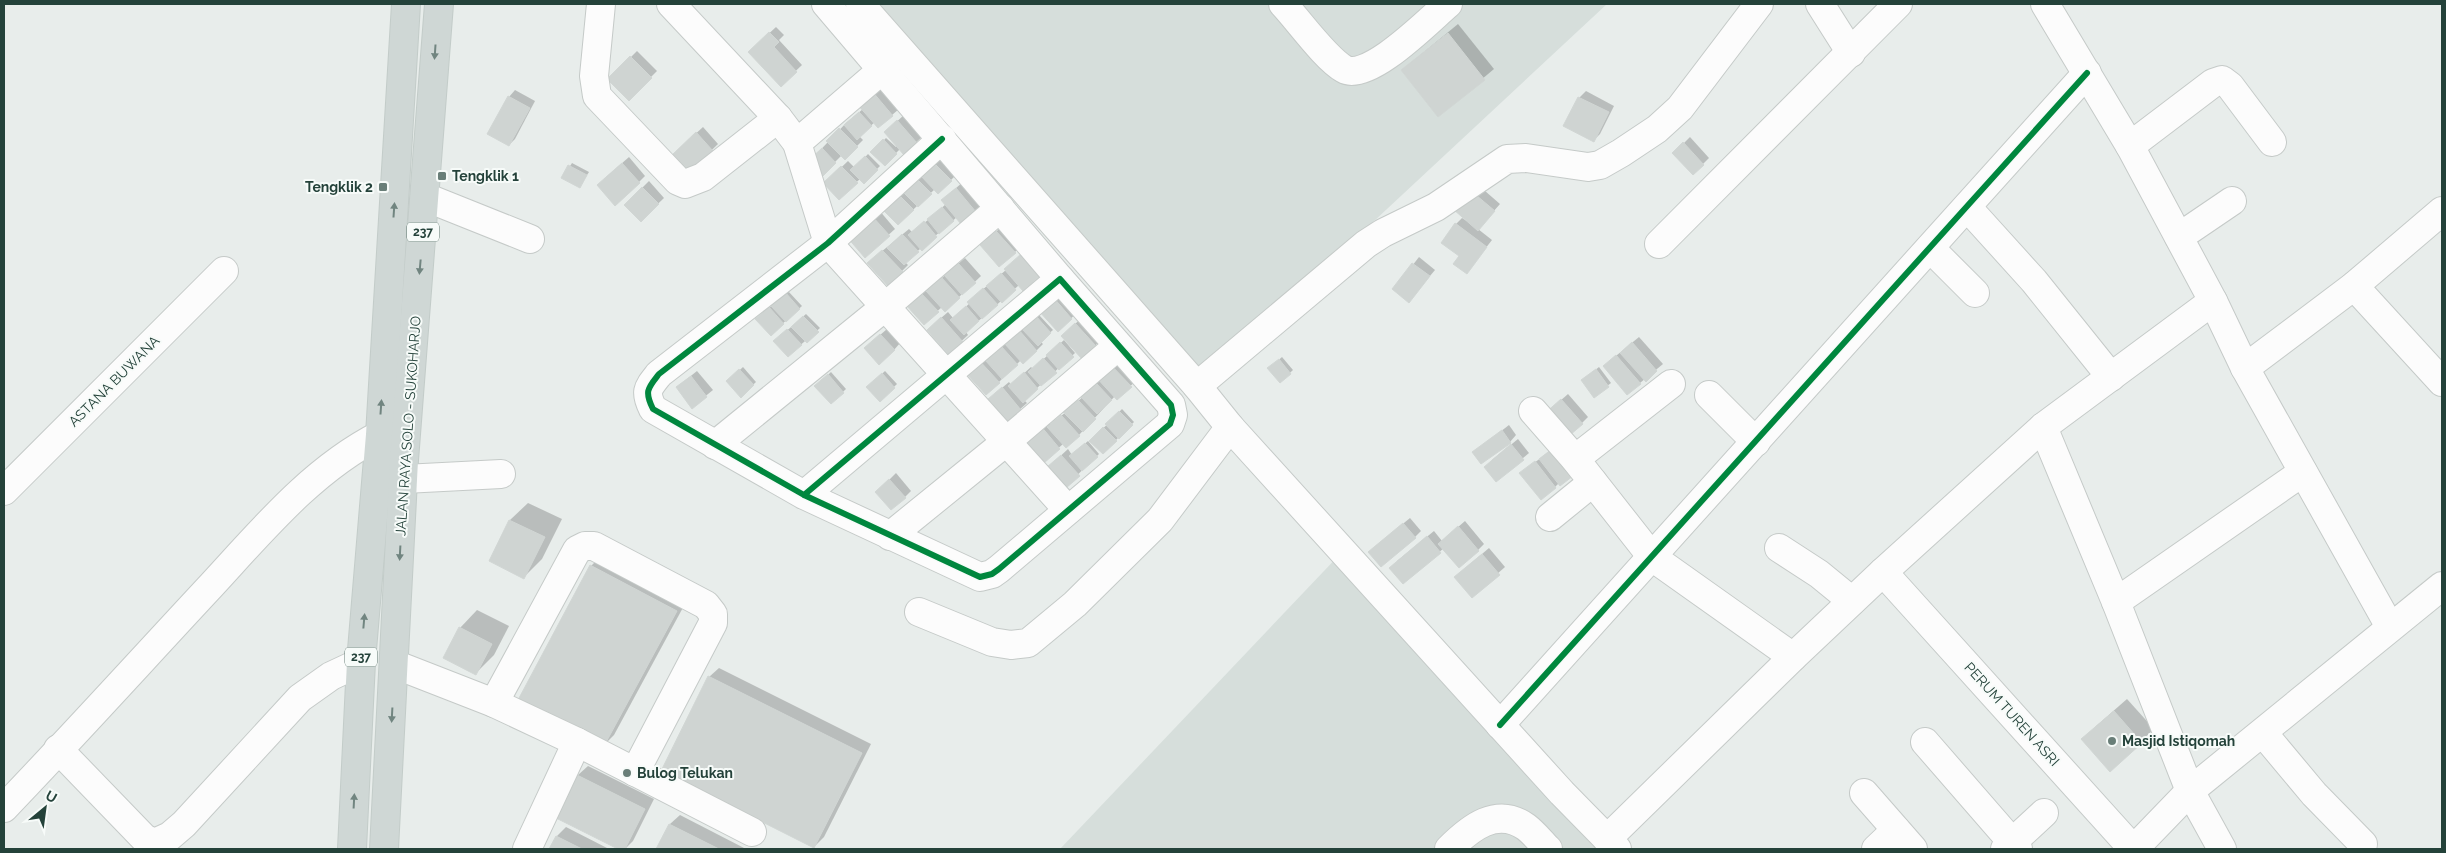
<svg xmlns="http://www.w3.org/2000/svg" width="2446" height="853" font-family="Raleway,sans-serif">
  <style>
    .built { fill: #d6dedb }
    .shadow { fill: #0003 }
    .building { fill: #cfd4d2; stroke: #d1d6d4 }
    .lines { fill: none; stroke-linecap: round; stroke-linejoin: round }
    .minor-casing { stroke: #c5cac8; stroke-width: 30 }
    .major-casing { stroke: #c3ccc9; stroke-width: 30 }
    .minor { stroke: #fcfcfc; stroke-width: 28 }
    .major { stroke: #cfd7d5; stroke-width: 28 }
    .cycleway-casing { stroke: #f7fbf9; stroke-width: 9 }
    .cycleway { stroke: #00873e; stroke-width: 6 }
    .oneway { fill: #718580 }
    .poi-dot { fill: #697e78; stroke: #f7fbf9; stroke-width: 2 }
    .labels { text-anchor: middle; stroke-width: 4; stroke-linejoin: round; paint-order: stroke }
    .shield { fill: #f7fbf9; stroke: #637a73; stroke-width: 1 }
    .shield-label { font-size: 12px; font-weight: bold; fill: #24423a }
    .poi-label { font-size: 14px; font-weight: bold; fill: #24423a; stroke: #f7fbf9; text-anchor: start }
    .street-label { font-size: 14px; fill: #24423a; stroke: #f7fbf9 }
  </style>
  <rect width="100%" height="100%" fill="#e8edeb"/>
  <g class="built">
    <polygon points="859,4 1607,4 1197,386"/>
    <polygon points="1343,551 1615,849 1060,849"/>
  </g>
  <g class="shadow">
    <polygon points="1458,24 1494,69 1438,116 1402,70"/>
    <polygon points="776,27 784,35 779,40 802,65 781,85 749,52"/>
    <polygon points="637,51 657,71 629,99 609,79"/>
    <polygon points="879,86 899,109 878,127 875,122 859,136 863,140 845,158 842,155 821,176 808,163 846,123 863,109"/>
    <polygon points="515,90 535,101 515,139 509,145 509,97"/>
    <polygon points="1586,91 1614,106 1600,134 1594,140 1565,126 1579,98"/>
    <polygon points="904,115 923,136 904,153 900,149 885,164 872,152 886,138 896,147 897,145 892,126"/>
    <polygon points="703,127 718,144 689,172 679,149"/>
    <polygon points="1690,137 1709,158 1703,164 1674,153"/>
    <polygon points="868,154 880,166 864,182 860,179 839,198 825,183 848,161 855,168"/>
    <polygon points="940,156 957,174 938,193 935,189 898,224 886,211"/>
    <polygon points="629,157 645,176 639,182 604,179"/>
    <polygon points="572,163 589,172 580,186 563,177"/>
    <polygon points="649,181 664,198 641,220 625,205"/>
    <polygon points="963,182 982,205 976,211 957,217 905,262 908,265 902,271 875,257 909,229 912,232 928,220 946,204 949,194"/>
    <polygon points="1477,184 1500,204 1478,229 1492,240 1467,272 1461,255 1456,224 1462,218 1467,221 1468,220"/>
    <polygon points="879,210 895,229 865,256 849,237"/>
    <polygon points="1003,226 1021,246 1015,252 987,239"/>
    <polygon points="1419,257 1435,270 1409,301 1394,289"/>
    <polygon points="965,258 981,276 959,297 942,307 924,323 908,305 927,287 929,289"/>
    <polygon points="1006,270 1019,285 966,332 968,335 949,353 934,324 948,312 953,318 970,303 975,296"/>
    <polygon points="788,291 802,306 771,334 757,319"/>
    <polygon points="1060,292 1078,312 1058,330 1040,310"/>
    <polygon points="806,314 820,328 789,355 775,341"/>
    <polygon points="1039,315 1053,330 1040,341 1043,344 1037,350 1023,362 1021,360 999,382 971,364 989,358"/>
    <polygon points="1082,318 1101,339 1095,346 1069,329"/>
    <polygon points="887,329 900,343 894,350 872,342"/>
    <polygon points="1639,337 1663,364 1640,383 1611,360"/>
    <polygon points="1064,340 1075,353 1024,400 1027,403 1008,420 996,393 1009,382 1011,385 1031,367 1033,369"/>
    <polygon points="1116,357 1137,380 1117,398 1115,396 1079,435 1063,444 1044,461 1025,440 1047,420 1051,425 1085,395 1100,380"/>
    <polygon points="1282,357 1293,370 1280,382 1272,366"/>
    <polygon points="743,367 756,382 741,396 728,381"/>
    <polygon points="1599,367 1611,383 1594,396 1585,378"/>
    <polygon points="697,371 713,390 692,407 677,387"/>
    <polygon points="885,371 897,384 880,400 868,387"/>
    <polygon points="831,372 846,389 831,403 816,386"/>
    <polygon points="1568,394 1588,417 1582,423 1551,409"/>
    <polygon points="1122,409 1134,422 1103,453 1091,441"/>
    <polygon points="1509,425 1516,435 1510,442 1474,452"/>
    <polygon points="1518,439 1529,453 1497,480 1492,460"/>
    <polygon points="1088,441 1099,454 1066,486 1055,461 1068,449 1072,455"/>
    <polygon points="1559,444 1559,483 1555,487 1521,473"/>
    <polygon points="896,473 911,491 905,497 883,486"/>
    <polygon points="528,503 562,519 542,559 524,577 490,560 510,520"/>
    <polygon points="1410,518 1421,531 1415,537 1376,546"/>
    <polygon points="1465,521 1484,544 1478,550 1459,566 1444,548 1404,582 1397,561 1434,531 1442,541"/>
    <polygon points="1489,548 1505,567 1472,596 1462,571"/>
    <polygon points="601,556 686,602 614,735 604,745 520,699 591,566"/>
    <polygon points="477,610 509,626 494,655 476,673 460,628"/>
    <polygon points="719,668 871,744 824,837 814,847 709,677"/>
    <polygon points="2127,699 2154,729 2111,770 2095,727"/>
    <polygon points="588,766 654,799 633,841 625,849 557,817 578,775"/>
    <polygon points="680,815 746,849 657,849 670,824"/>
    <polygon points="566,827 609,849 550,849 557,836"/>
  </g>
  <g class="building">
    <polygon points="769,32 779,42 774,47 797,72 781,87 748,52"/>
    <polygon points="1448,33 1485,80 1438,117 1401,70"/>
    <polygon points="630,56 652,78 629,101 607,79"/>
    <polygon points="872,91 893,116 878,128 857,104"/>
    <polygon points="508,96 530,108 509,146 487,134"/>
    <polygon points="1578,97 1609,112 1594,142 1563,126"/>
    <polygon points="859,112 872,126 857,140 844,125"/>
    <polygon points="897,120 917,143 904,155 884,132"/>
    <polygon points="839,128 858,147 845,160 826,141"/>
    <polygon points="696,132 713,151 689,173 672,155"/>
    <polygon points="883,139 897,154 885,166 870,152"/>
    <polygon points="1683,142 1704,165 1693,175 1672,153"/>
    <polygon points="822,148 836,163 821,178 806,163"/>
    <polygon points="865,156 878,170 864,184 850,170"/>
    <polygon points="933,162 952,181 938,194 919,174"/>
    <polygon points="622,163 640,183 615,206 597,185"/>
    <polygon points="568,165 587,175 580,188 561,178"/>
    <polygon points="841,166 858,183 839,200 823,183"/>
    <polygon points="917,179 932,194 918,207 903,192"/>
    <polygon points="642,187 659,204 641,222 624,205"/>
    <polygon points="956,188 976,212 961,224 941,200"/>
    <polygon points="1470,190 1495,211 1478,231 1453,209"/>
    <polygon points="900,196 914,210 898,225 884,211"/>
    <polygon points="942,207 954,221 939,234 927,219"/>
    <polygon points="872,216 890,236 865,258 847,237"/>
    <polygon points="924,221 937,237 922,251 908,235"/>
    <polygon points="1455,223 1487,247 1467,274 1453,264 1459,256 1441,243"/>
    <polygon points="996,231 1016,253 999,267 980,245"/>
    <polygon points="902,234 919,252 904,265 887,248"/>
    <polygon points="882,250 903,272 888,286 867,263"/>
    <polygon points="1021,254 1040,276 1023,291 1004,269"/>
    <polygon points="958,263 976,283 962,295 944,275"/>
    <polygon points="1412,263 1430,276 1409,303 1392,289"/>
    <polygon points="1001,273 1016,290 1002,303 986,286"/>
    <polygon points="941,277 960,298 945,312 926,291"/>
    <polygon points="983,288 998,305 982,319 967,302"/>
    <polygon points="785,292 800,309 786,322 771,306"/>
    <polygon points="920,292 939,312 924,325 906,305"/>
    <polygon points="1053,297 1072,319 1058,332 1038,310"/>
    <polygon points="966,306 979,321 964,335 950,320"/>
    <polygon points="769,307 784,324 771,336 755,319"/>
    <polygon points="803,316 819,332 807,343 791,327"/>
    <polygon points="1036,316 1051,333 1038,346 1022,329"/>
    <polygon points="941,317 963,342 949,355 927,330"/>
    <polygon points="1075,323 1096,346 1082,359 1061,336"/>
    <polygon points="787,329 802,345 788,357 773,341"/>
    <polygon points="1019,330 1037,351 1023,364 1004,343"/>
    <polygon points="880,334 895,350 879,365 864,348"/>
    <polygon points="1060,342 1074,357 1059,370 1046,355"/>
    <polygon points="1632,342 1657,371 1646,382 1620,353"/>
    <polygon points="1001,346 1018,365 1002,379 985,360"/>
    <polygon points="1616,355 1641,384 1627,395 1603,366"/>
    <polygon points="977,358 1000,383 986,395 964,371"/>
    <polygon points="1043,358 1057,373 1041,386 1028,372"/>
    <polygon points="1279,359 1291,374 1280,383 1267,368"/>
    <polygon points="1109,363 1132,387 1117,400 1095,376"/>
    <polygon points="739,369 754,385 741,398 726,381"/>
    <polygon points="1596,369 1609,387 1594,398 1581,380"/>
    <polygon points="1024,372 1038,389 1023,403 1008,386"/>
    <polygon points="882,373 895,388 880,402 866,387"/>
    <polygon points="828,374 844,393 831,404 814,386"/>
    <polygon points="691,376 707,397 692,409 676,387"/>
    <polygon points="1096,383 1112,400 1097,414 1081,397"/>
    <polygon points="1002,387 1021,410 1008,422 988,399"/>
    <polygon points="1077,399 1096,419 1083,432 1063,412"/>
    <polygon points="1561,399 1583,424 1564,440 1543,415"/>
    <polygon points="1119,411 1133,425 1119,439 1105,424"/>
    <polygon points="1061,415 1080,436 1066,448 1047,427"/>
    <polygon points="1040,425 1060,449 1044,463 1023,440"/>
    <polygon points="1103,427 1117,441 1103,454 1089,441"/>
    <polygon points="1502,430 1511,443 1481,464 1472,452"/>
    <polygon points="1085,443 1098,457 1082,471 1069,456"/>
    <polygon points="1511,444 1524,460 1496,482 1484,467"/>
    <polygon points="1552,449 1573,476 1560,486 1539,459"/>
    <polygon points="1061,455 1080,476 1066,488 1047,467"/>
    <polygon points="1535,461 1556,488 1541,500 1519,473"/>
    <polygon points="889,479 906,498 891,510 875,492"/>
    <polygon points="509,520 545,537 524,579 489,561"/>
    <polygon points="1403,523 1416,538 1381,567 1368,552"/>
    <polygon points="1458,526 1479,551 1459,568 1438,544"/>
    <polygon points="1427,536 1441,553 1403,584 1389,568"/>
    <polygon points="1482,554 1500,575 1472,598 1454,577"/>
    <polygon points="590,565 677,611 604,746 518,700"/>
    <polygon points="459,627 492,644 476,675 443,658"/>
    <polygon points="708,676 862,753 814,848 661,771"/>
    <polygon points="2114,711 2142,743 2110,772 2081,739"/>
    <polygon points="577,775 645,809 625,849 618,849 556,818"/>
    <polygon points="669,824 719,849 656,849"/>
    <polygon points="556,836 582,849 549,849"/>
  </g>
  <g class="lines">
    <g class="minor-casing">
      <g id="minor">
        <polyline points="601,4 594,76 597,96 678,181 685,184 703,177 778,118"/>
        <polyline points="671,4 778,118 797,143 828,243 1068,510"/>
        <polyline points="826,4 1060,279"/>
        <polyline points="860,4 1197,386 1230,427 1562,793 1617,849"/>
        <path d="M1283 4C1299 21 1325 58 1344 69 1368 83 1430 19 1448 4"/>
        <polyline points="1820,4 1851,53"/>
        <polyline points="2045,4 2130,146 2213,301 2245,368 2390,627"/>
        <polyline points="797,143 883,69"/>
        <polyline points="2130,146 2213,83 2222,80 2230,86 2272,142"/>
        <polyline points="425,197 530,239"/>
        <polyline points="1967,207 2034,281 2111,377"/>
        <polyline points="2179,237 2232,201"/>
        <polyline points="1659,244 1898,4"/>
        <polyline points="1930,248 1975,293"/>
        <polyline points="2354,286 2442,382"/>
        <polyline points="2245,368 2354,286 2442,211"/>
        <polyline points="1197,386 1366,244 1383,233 1436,207 1507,159 1526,158 1588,167 1600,165 1621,153 1657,129 1680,108 1759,4"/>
        <polyline points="1709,395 1756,442"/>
        <polyline points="1533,411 1575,459 1652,557 1793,657"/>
        <polyline points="2043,427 2116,602 2190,791 2222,849"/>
        <polyline points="715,445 886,306 1000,208"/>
        <polyline points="1575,459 1671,384"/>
        <polyline points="404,479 501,474"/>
        <polyline points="4,491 224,271"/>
        <path d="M804 495 1060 279 1171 405 1173 415 1170 424 999 569 992 574 980 577 804 495 653 409C644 391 648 388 659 374L828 243 942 139"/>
        <polyline points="1550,517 1593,482"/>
        <polyline points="890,536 1007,441 1118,346"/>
        <polyline points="1779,548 1819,574 1852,601"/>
        <polyline points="1883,572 2133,849"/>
        <polyline points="2116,602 2303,472"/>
        <polyline points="919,612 992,642 1011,645 1028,643 1075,604 1160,520 1230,427"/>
        <polyline points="394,664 494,703 577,742 752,832"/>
        <polyline points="494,703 577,550 585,546 594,546 706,605 713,614 713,623 635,772"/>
        <polyline points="1500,725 2087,73"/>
        <polyline points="2263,733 2314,794 2363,844"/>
        <polyline points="1925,742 2018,849"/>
        <polyline points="58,749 144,838 152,842 159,841 170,836 184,824 300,698 331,676 361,662"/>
        <polyline points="1864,793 1913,849"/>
        <path d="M4 808C73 736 140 662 208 589 260 533 311 470 380 435"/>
        <polyline points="1607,839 1793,657 1883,572 2043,427 2213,301"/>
        <polyline points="527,849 577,742"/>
        <path d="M1449 849C1470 828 1497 806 1526 827 1534 833 1541 842 1548 849"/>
        <polyline points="1876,849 1896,830"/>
        <polyline points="2005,849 2044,813"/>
        <polyline points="2134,849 2190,791 2442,586"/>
      </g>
    </g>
    <g class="major-casing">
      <g id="major">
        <polyline points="352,849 361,662 380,435 406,4"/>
        <polyline points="384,849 404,460 439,4"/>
      </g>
    </g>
    <use href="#minor" class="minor"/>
    <use href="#major" class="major"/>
    <g class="cycleway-casing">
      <g id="cycleway">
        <path d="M804 495 1060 279 1171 405 1173 415 1170 424 999 569 992 574 980 577 804 495 653 409C644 391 648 388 659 374L828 243 942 139"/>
        <polyline points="1500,725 2087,73"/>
      </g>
    </g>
    <use href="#cycleway" class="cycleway"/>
  </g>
  <defs><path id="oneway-solid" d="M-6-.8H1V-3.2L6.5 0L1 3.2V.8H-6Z" transform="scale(1.25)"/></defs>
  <g class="oneway">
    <use href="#oneway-solid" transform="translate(435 52) rotate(94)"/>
    <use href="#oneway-solid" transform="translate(394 210) rotate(-86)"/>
    <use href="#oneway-solid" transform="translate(420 267) rotate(95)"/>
    <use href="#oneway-solid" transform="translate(381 407) rotate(-86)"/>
    <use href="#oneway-solid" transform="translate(400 553) rotate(93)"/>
    <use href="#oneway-solid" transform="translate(364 621) rotate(-85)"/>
    <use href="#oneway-solid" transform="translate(392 715) rotate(93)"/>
    <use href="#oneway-solid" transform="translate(354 801) rotate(-87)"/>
  </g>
  <g class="poi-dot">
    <rect x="437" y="171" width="10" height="10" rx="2.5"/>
    <rect x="378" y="182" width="10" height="10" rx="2.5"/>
    <circle cx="2112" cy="741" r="5"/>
    <circle cx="627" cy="773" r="5"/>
  </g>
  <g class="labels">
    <g class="shield">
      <rect x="407" y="222.5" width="32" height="19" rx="4"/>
      <rect x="345" y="647.5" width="32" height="19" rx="4"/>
    </g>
    <g class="shield-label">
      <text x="423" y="236">237</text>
      <text x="361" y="661">237</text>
    </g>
    <g class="poi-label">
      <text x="452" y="181">Tengklik 1</text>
      <text x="373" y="192" text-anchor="end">Tengklik 2</text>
      <text x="2122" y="746">Masjid Istiqomah</text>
      <text x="637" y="778">Bulog Telukan</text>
    </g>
    <g class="street-label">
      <text transform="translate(114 381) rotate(-45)" y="5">ASTANA BUWANA</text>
      <text transform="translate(408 426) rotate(-86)" y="5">JALAN RAYA SOLO - SUKOHARJO</text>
      <text transform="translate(2012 714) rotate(48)" y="5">PERUM TUREN ASRI</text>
    </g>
  </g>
  <rect width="2446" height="853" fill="none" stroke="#24423a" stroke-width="10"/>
  <g transform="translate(45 808) rotate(29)" stroke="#f7fbf9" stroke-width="4" paint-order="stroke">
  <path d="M0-4L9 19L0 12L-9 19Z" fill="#24423a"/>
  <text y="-8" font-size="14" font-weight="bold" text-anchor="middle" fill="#24423a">U</text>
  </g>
</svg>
